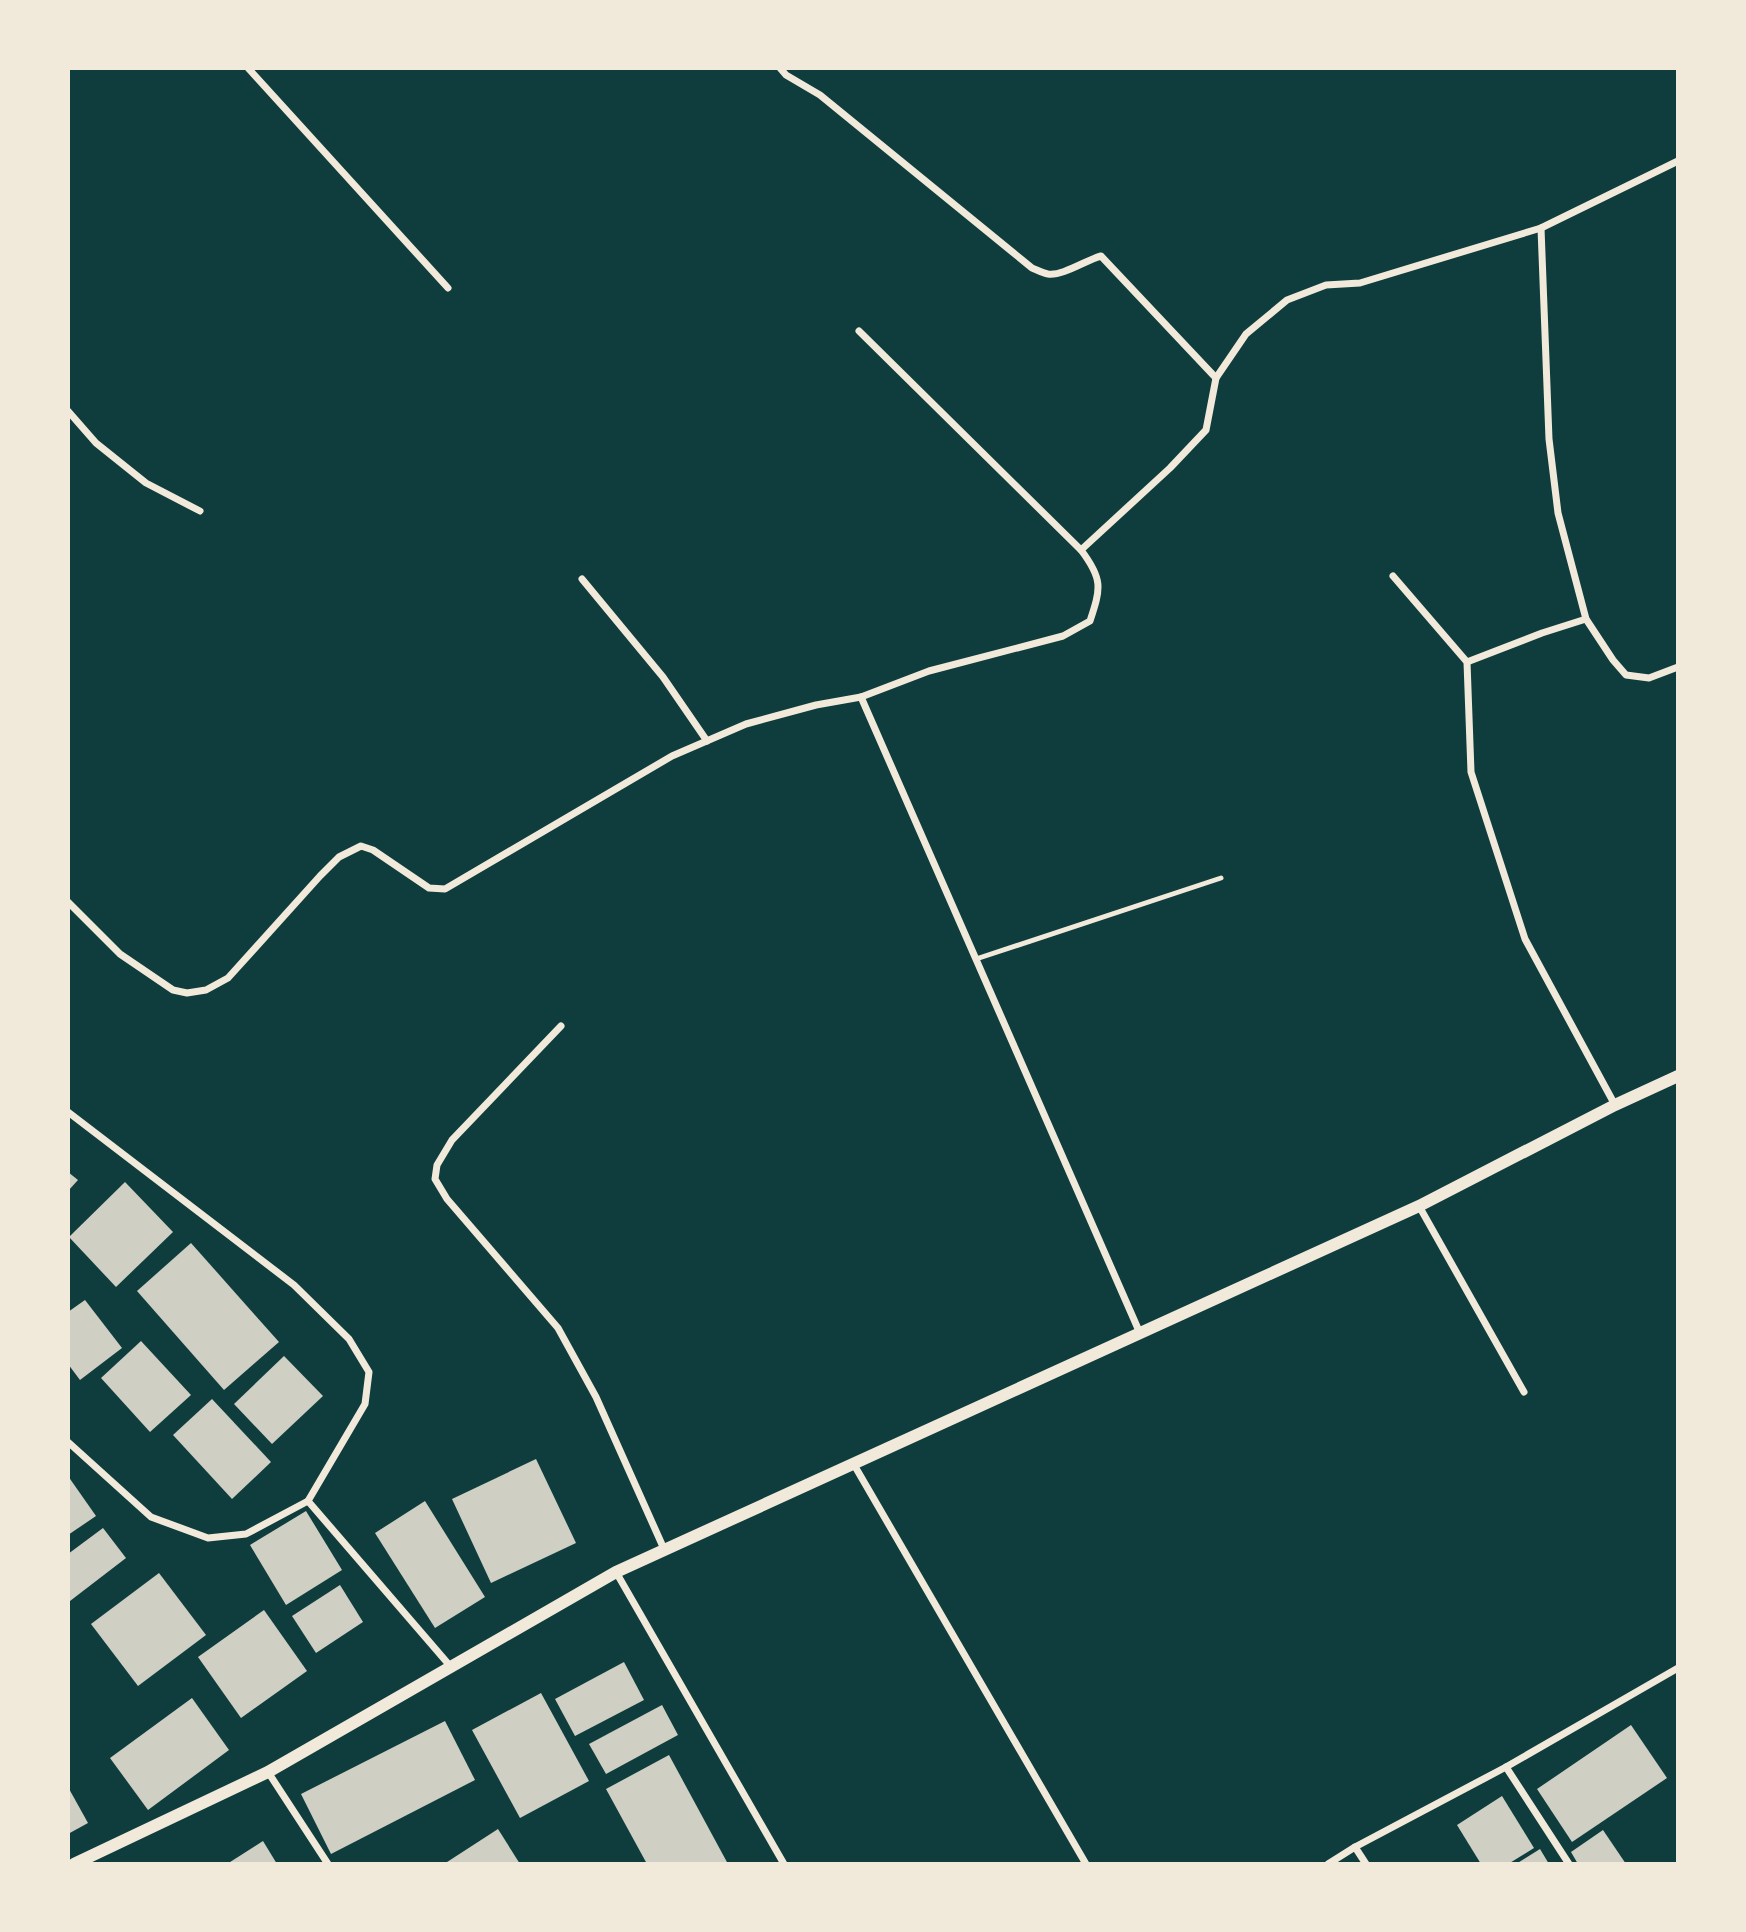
<svg xmlns="http://www.w3.org/2000/svg" width="1746" height="1932" font-family="Mulish,sans-serif">
  <style>
    .building { fill: #cfcfc3 }
    .lines { fill: none; stroke-linecap: round; stroke-linejoin: round }
    .service { stroke: #f1e9da; stroke-width: 5 }
    .minor { stroke: #f1e9da; stroke-width: 7 }
    .tertiary { stroke: #f1e9da; stroke-width: 12 }
  </style>
  <rect width="100%" height="100%" fill="#0f3d3e"/>
  <g class="building">
    <polygon points="68,1172 78,1180 68,1191"/>
    <polygon points="125,1182 173,1232 116,1287 69,1237"/>
    <polygon points="191,1243 279,1342 224,1390 137,1291"/>
    <polygon points="85,1300 122,1348 80,1380 68,1364 68,1312"/>
    <polygon points="141,1341 191,1395 150,1432 101,1378"/>
    <polygon points="284,1356 323,1396 272,1444 234,1404"/>
    <polygon points="212,1399 271,1462 232,1499 173,1435"/>
    <polygon points="536,1459 576,1543 491,1583 452,1499"/>
    <polygon points="68,1476 96,1516 68,1535"/>
    <polygon points="425,1501 485,1597 435,1628 375,1533"/>
    <polygon points="306,1511 342,1570 286,1605 250,1545"/>
    <polygon points="103,1528 126,1558 70,1601 68,1554"/>
    <polygon points="159,1573 206,1635 138,1686 91,1624"/>
    <polygon points="340,1585 363,1622 316,1653 292,1616"/>
    <polygon points="264,1610 307,1671 241,1718 198,1657"/>
    <polygon points="624,1662 644,1700 575,1736 555,1699"/>
    <polygon points="541,1693 589,1781 520,1818 472,1730"/>
    <polygon points="192,1698 229,1750 148,1810 110,1758"/>
    <polygon points="662,1705 678,1735 606,1774 589,1744"/>
    <polygon points="445,1721 475,1780 331,1854 301,1794"/>
    <polygon points="1631,1725 1667,1778 1572,1842 1537,1789"/>
    <polygon points="669,1755 728,1864 647,1864 606,1789"/>
    <polygon points="68,1787 88,1823 68,1834"/>
    <polygon points="1502,1796 1534,1848 1508,1864 1481,1864 1457,1825"/>
    <polygon points="498,1829 520,1864 444,1864"/>
    <polygon points="1603,1830 1626,1864 1578,1864 1571,1852"/>
    <polygon points="263,1841 277,1864 227,1864"/>
    <polygon points="1540,1849 1549,1864 1516,1864"/>
  </g>
  <g class="lines">
    <polyline class="service" points="976,959 1221,878"/>
    <g class="minor">
      <polyline points="248,68 448,288"/>
      <path d="M780 68 786 75 820 95 1032 268C1037 270 1043 273 1048 274 1063 276 1086 260 1101 256L1216 378"/>
      <polyline points="1541,228 1549,439 1558,513 1586,619 1613,660 1626,675 1649,678 1678,667"/>
      <polyline points="68,411 96,443 146,483 200,511"/>
      <polyline points="1081,550 1170,468 1206,430 1216,378 1246,334 1287,300 1326,285 1360,283 1541,228 1678,161"/>
      <polyline points="1393,576 1467,662 1471,772 1525,939 1615,1105"/>
      <polyline points="582,579 663,677 707,741"/>
      <polyline points="1467,662 1542,633 1586,619"/>
      <polyline points="861,697 1139,1331"/>
      <path d="M68 902 120 954 173 990 187 993 206 990 228 978 320 876 339 857 361 846 373 850 429 888 445 889 672 756 746 724 816 705 861 697 929 671 1063 636 1090 621C1101 588 1103 579 1081 550L859 331"/>
      <polyline points="561,1026 452,1140 437,1165 435,1179 447,1199 558,1328 596,1397 664,1549"/>
      <polyline points="68,1112 294,1285 349,1339 369,1372 365,1404 308,1501 451,1667"/>
      <polyline points="1419,1206 1524,1392"/>
      <polyline points="68,1442 151,1517 208,1538 246,1534 308,1501"/>
      <polyline points="853,1463 1086,1864"/>
      <polyline points="616,1572 784,1864"/>
      <polyline points="1506,1767 1569,1864"/>
      <polyline points="268,1772 328,1864"/>
      <polyline points="1355,1847 1366,1864"/>
      <polyline points="1328,1864 1355,1847 1506,1767 1678,1668"/>
    </g>
    <polyline class="tertiary" points="74,1864 268,1772 616,1572 1419,1206 1615,1105 1678,1076"/>
  </g>
  <rect width="1746" height="1932" fill="none" stroke="#f1e9da" stroke-width="140"/>
</svg>
